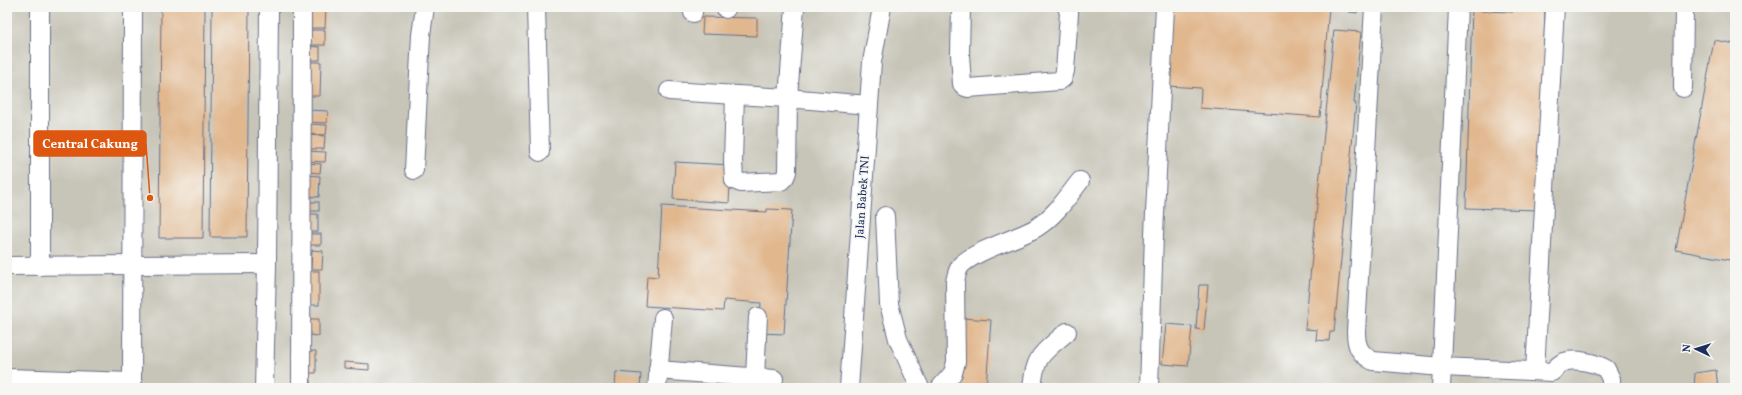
<svg xmlns="http://www.w3.org/2000/svg" width="1742" height="395" font-family="Vollkorn,serif">
  <style>
    .industrial { fill: #c7c5b8 }
    .building { fill: #e1b78e }
    .lines { fill: none; stroke-linecap: round; stroke-linejoin: round }
    .minor-casing { stroke: #676f88; stroke-width: 20 }
    .minor { stroke: #fff; stroke-width: 18 }
    .labels { text-anchor: middle; stroke-width: 3.5; stroke-linejoin: round; paint-order: stroke }
    .street-label { font-size: 12px; fill: #1b2f5e; stroke: #f6f6f2 }
    .leader { fill: none; stroke: #de5710; stroke-width: 1.5 }
    .callout-dot { fill: #de5710; stroke: #f6f6f2; stroke-width: 1.5 }
    .callout { fill: #de5710; stroke: #de5710; stroke-width: 1.5 }
    .callout-label { font-size: 13px; text-anchor: middle; font-weight: bold; fill: #fff }
  </style>
  <rect width="100%" height="100%" fill="#f6f6f2"/>
  <filter id="ink" filterUnits="userSpaceOnUse"><feTurbulence type="fractalNoise" baseFrequency=".025" numOctaves="2"/><feDisplacementMap in="SourceGraphic" scale="8" xChannelSelector="R" yChannelSelector="G"/><feConvolveMatrix kernelMatrix="1 2 1 2 8 2 1 2 1" color-interpolation-filters="sRGB"/></filter>
  <filter id="wash" filterUnits="userSpaceOnUse"><feTurbulence type="fractalNoise" baseFrequency=".012" numOctaves="4" result="noise"/><feDisplacementMap in="SourceGraphic" scale="16" xChannelSelector="R" yChannelSelector="G"/><feGaussianBlur stdDeviation="0.9" result="paint"/><feColorMatrix in="noise" values="0 0 0 0 0 0 0 0 0 0 0 0 0 0 0 0 0 1.4 0 .05"/><feComposite in="paint" operator="in"/></filter>
  <g filter="url(#wash)">
    <rect width="100%" height="100%" fill="#f4e7d6"/>
    <rect class="industrial" x="7" y="7" width="1728" height="381"/>
    <g id="blocks">
      <g class="building">
        <polygon points="161,7 205,7 203,238 159,238"/>
        <polygon points="212,7 249,7 247,237 210,237"/>
        <polygon points="308,7 326,7 325,28 307,28"/>
        <polygon points="1171,7 1329,7 1320,117 1200,108 1201,88 1166,86"/>
        <polygon points="1349,7 1358,7 1357,13 1349,12"/>
        <polygon points="1472,7 1481,7 1481,11 1513,12 1513,7 1545,7 1539,210 1466,208"/>
        <polygon points="703,17 757,18 757,36 702,34"/>
        <rect x="310" y="30" width="15" height="15"/>
        <polygon points="1334,30 1361,32 1354,103 1356,103 1334,332 1330,332 1329,341 1316,340 1317,330 1305,329"/>
        <polygon points="1714,40 1735,44 1735,261 1676,250"/>
        <polygon points="306,46 320,47 320,60 305,60"/>
        <polygon points="305,62 321,62 320,96 305,96"/>
        <polygon points="308,110 328,111 327,123 308,122"/>
        <polygon points="308,124 327,125 326,135 307,134"/>
        <polygon points="307,135 325,136 324,149 306,149"/>
        <polygon points="305,151 326,152 325,162 304,161"/>
        <polygon points="675,162 731,165 729,203 673,199"/>
        <polygon points="304,163 321,164 320,173 304,172"/>
        <polygon points="304,175 320,176 319,197 303,196"/>
        <rect x="310" y="202" width="9" height="9"/>
        <polygon points="662,206 767,212 767,209 792,210 784,334 759,333 761,303 724,300 723,311 645,306 647,276 658,277"/>
        <polygon points="310,214 318,214 318,232 309,232"/>
        <rect x="310" y="234" width="11" height="11"/>
        <polygon points="312,250 323,251 322,269 311,269"/>
        <rect x="304" y="271" width="15" height="34"/>
        <polygon points="1199,285 1208,285 1204,330 1196,329"/>
        <polygon points="962,318 991,320 986,388 957,388"/>
        <polygon points="308,319 319,319 319,336 308,335"/>
        <polygon points="1166,324 1192,326 1188,366 1162,364"/>
        <polygon points="306,351 316,351 316,373 305,373"/>
        <polygon points="344,362 369,364 369,370 344,368"/>
        <polygon points="1716,370 1718,388 1694,388 1695,373"/>
        <polygon points="616,372 641,374 640,388 615,388"/>
      </g>
    </g>
  </g>
  <g filter="url(#ink)">
    <use href="#blocks" fill-opacity="0" stroke="#676f88" stroke-width="1"/>
    <g class="lines">
      <g class="minor-casing">
        <g id="minor">
          <polyline points="536,7 540,152"/>
          <polyline points="961,7 960,54 962,84 965,87 968,88 1059,81 1063,78 1065,71 1069,13 1067,7"/>
          <path d="M1374 7 1356 332C1356 347 1360 354 1373 361L1442 367 1552 372C1555 369 1558 365 1562 363 1573 357 1596 363 1606 369L1611 379V388"/>
          <polyline points="726,9 726,7"/>
          <polyline points="693,13 693,7"/>
          <polyline points="1683,88 1684,7"/>
          <polyline points="669,91 788,98 868,105"/>
          <polyline points="735,95 733,161 734,180 741,183 781,181 785,177 787,172 788,98 795,7"/>
          <polyline points="414,170 421,35 425,7"/>
          <polyline points="885,216 889,304 898,339 920,388"/>
          <polyline points="7,266 267,264"/>
          <polyline points="40,266 40,7"/>
          <polyline points="658,370 774,379"/>
          <polyline points="1535,371 1555,7"/>
          <polyline points="755,377 758,317"/>
          <polyline points="7,378 132,382"/>
          <polyline points="132,388 133,7"/>
          <polyline points="264,388 267,264 269,7"/>
          <polyline points="301,388 302,7"/>
          <polyline points="657,388 663,318"/>
          <polyline points="849,388 872,62 882,7"/>
          <path d="M940 388 953 373 956 362 955 282C956 277 957 270 961 265 978 249 1015 240 1036 228 1055 216 1067 198 1080 181"/>
          <path d="M1032 388C1035 354 1043 353 1067 332"/>
          <polyline points="1149,388 1154,234 1165,7"/>
          <polyline points="1441,388 1458,7"/>
        </g>
      </g>
      <use href="#minor" class="minor"/>
    </g>
  </g>
  <g class="labels">
    <g class="street-label">
      <text transform="translate(862 197) rotate(-86)" y="4">Jalan Babek TNI</text>
    </g>
  </g>
  <path class="leader" d="M150 198L146 144"/>
  <circle class="callout-dot" cx="150" cy="198" r="4"/>
  <rect class="callout" x="34" y="131" width="112" height="25" rx="4"/>
  <g class="callout-label">
    <text x="90" y="148">Central Cakung</text>
  </g>
  <rect width="1742" height="395" fill="none" stroke="#f6f6f2" stroke-width="24"/>
  <g transform="translate(1696 349) rotate(274)" stroke="#f6f6f2" stroke-width="3" paint-order="stroke">
  <path d="M0-3L7 15L0 10L-7 15Z" fill="#1b2f5e"/>
  <text y="-6" font-size="11" font-weight="bold" text-anchor="middle" fill="#1b2f5e">N</text>
  </g>
</svg>
